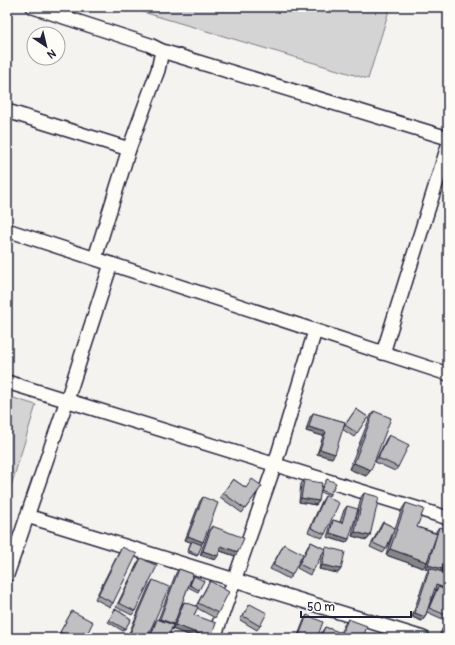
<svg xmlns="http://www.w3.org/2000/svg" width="455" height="645" font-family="Pangolin,sans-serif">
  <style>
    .green { fill: #d5d4d5; stroke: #7c7b88 }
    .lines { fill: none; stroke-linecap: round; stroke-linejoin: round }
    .street-casing { stroke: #22223b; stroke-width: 16 }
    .street { stroke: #fdfcf7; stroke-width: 13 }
    .wall { fill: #a5a4a7; stroke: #22223b; fill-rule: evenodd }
    .shaded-wall { fill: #868688; stroke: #22223b }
    .building { fill: #c0bfc2; stroke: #22223b }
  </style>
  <rect width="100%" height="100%" fill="#f4f3ef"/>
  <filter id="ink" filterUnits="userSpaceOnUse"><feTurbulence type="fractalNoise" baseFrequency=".025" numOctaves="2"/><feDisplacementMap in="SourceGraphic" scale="8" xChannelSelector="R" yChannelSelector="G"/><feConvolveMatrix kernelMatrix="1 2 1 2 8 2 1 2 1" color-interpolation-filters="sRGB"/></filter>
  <g filter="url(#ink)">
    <g class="green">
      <polygon points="126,7 390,7 368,79"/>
      <polygon points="7,396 36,405 7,499"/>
    </g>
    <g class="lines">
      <g class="street-casing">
        <g id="street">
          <polyline points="33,7 150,45 162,51 158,70 129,149 95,258"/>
          <polyline points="162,51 448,138"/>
          <polyline points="7,111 129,149"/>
          <polyline points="7,230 448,374"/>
          <polyline points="383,353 448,146"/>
          <polyline points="7,382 448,518"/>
          <polyline points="27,516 423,638"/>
          <polyline points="7,575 67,400 111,264"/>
          <polyline points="214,638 275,464 315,331"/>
          <polyline points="447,638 448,634"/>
        </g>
      </g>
      <use href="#street" class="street"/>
    </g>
    <g class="wall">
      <polygon points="356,409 368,417 354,437 342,429"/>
      <polygon points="374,411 371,470 366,476 349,469 370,417"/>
      <polygon points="313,413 345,422 332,458 317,454 323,436 306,431 310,417"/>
      <polygon points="389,435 398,467 395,471 375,462 386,439"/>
      <polygon points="233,479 246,488 262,486 242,513 220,497"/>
      <polygon points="327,479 330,494 329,496 320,492 319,501 316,505 299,502 301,484 304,480 321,491"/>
      <polygon points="364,493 370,536 367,540 352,536 361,497"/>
      <polygon points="325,496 325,534 322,538 308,532 322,501"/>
      <polygon points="203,497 203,542 201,545 198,554 197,556 187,552 191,542 185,540 200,501"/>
      <path d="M406 503 417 527 436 533V531L439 527 445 558 447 556 448 615 445 620 427 612 425 617 422 621 412 617 427 572 429 570 425 569 428 559 427 562 423 568 386 555 393 533 386 549 383 553 370 547 380 527 383 522 395 528 402 509ZM434 589 436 590 428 608Z"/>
      <polygon points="347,506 349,539 346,543 327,537 331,524 333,520 340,522 344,510"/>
      <polygon points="212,526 235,556 220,551 215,560 200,555 209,530"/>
      <polygon points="311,542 325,549 326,547 341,569 338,573 319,569 322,554 310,575 297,568 308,546"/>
      <polygon points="284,544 292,575 289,579 270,569"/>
      <polygon points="122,547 113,603 110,607 95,599 119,551"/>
      <polygon points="141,558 135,611 132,615 116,607 138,562"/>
      <polygon points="179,569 193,574 168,638 149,638 154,624 157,619 158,620 176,573"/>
      <polygon points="194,576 199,590 198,592 188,587"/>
      <polygon points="153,580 147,638 127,638 149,586"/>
      <polygon points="210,581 218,613 215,618 197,608 194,615 211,638 197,638 172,629 181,606 184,602 196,606 207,586"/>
      <polygon points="250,604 260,626 257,630 240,620"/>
      <polygon points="115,609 131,619 123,631 108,622"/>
      <polygon points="72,611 85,638 62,638 58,636"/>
      <polygon points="307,615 317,638 297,638 304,620"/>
      <polygon points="348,619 363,638 319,638 321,633 325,627 340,633 344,625"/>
    </g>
    <g class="shaded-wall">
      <polygon points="309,427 326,432 323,436 306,431"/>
      <polygon points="320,449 335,454 332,458 317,454"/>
      <polygon points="354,463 371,470 366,476 349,469"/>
      <polygon points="301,498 319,501 316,505 299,502"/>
      <polygon points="355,532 370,536 367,540 352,536"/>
      <polygon points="330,533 349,539 346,543 327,537"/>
      <polygon points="188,536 203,542 200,546 185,540"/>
      <polygon points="221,546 238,552 235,556 218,550"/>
      <polygon points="390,549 427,562 423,568 386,555"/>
      <polygon points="188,550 198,554 197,556 187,552"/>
      <polygon points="203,551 218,556 215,560 200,555"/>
      <polygon points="322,565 341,569 338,573 319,569"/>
      <polygon points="428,565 442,569 439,573 430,568 429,570 425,569"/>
      <polygon points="436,585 448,589 448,594 438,587 436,590 433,589"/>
      <polygon points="415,613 425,617 422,621 412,617"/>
      <polygon points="160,619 174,624 171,628 157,623"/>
      <polygon points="175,625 211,638 197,638 172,629"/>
    </g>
    <g class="building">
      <polygon points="356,409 368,417 357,433 345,425"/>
      <polygon points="374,411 391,418 371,470 354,463"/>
      <polygon points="313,413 345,422 335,454 320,449 326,432 309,427"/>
      <polygon points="389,435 409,445 398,467 378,458"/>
      <polygon points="233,479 246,488 252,479 262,486 245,509 223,493"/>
      <polygon points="327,479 336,483 330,494 321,490"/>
      <polygon points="304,480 322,483 319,501 301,498"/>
      <polygon points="364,493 379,497 370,536 355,532"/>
      <polygon points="325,496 339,503 325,534 311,528"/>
      <polygon points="203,497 218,503 203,542 188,536"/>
      <polygon points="406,503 424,509 417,527 437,534 427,562 390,549"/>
      <polygon points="347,506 358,509 349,539 330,533 333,520 342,523"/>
      <polygon points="383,522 395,528 386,549 373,543"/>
      <polygon points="212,526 244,538 238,552 221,546 218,556 203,551"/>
      <polygon points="439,527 448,529 448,549 442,569 428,565"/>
      <polygon points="192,541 202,545 198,554 188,550"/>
      <polygon points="311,542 325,549 313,571 299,564"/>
      <polygon points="284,544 303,554 292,575 273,565"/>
      <polygon points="122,547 137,554 113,603 98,595"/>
      <polygon points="326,547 345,552 341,569 322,565"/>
      <polygon points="447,556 448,557 448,574 442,572"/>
      <polygon points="141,558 157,566 135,611 119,603"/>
      <polygon points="430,568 448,574 448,589 436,585 425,617 415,613"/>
      <polygon points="179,569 193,574 174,624 160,619"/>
      <polygon points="194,576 204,581 199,590 190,585"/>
      <polygon points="153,580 169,587 147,638 128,638"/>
      <polygon points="210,581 229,592 218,613 198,603"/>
      <polygon points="438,587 448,591 448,616 429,608"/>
      <polygon points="184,602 198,607 194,615 216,623 211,638 175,625"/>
      <polygon points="250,604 267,613 260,626 243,616"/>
      <polygon points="115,609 131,619 125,629 109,620"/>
      <polygon points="72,611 93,622 85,638 72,638 60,632"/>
      <polygon points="307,615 323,622 317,638 298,638"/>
      <polygon points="157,619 173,625 168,638 150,638"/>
      <polygon points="348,619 367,626 363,638 320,638 325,627 342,633"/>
      <polygon points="249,633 263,638 247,638"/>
      <polygon points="105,636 111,638 105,638"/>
    </g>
  </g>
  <rect width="455" height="645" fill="none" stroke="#fdfcf7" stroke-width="24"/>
  <rect x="12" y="12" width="431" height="621" fill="none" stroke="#22223b" stroke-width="1.5" filter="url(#ink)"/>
  <g transform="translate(46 46) rotate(145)"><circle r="19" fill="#fdfcf7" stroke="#a5a5ac"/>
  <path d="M0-3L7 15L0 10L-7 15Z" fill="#22223b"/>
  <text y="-6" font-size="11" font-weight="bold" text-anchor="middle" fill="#22223b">N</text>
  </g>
  <path d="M301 611v6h110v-6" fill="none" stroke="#22223b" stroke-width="2"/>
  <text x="307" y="611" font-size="12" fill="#22223b" stroke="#fdfcf7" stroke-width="3" paint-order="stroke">50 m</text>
</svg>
